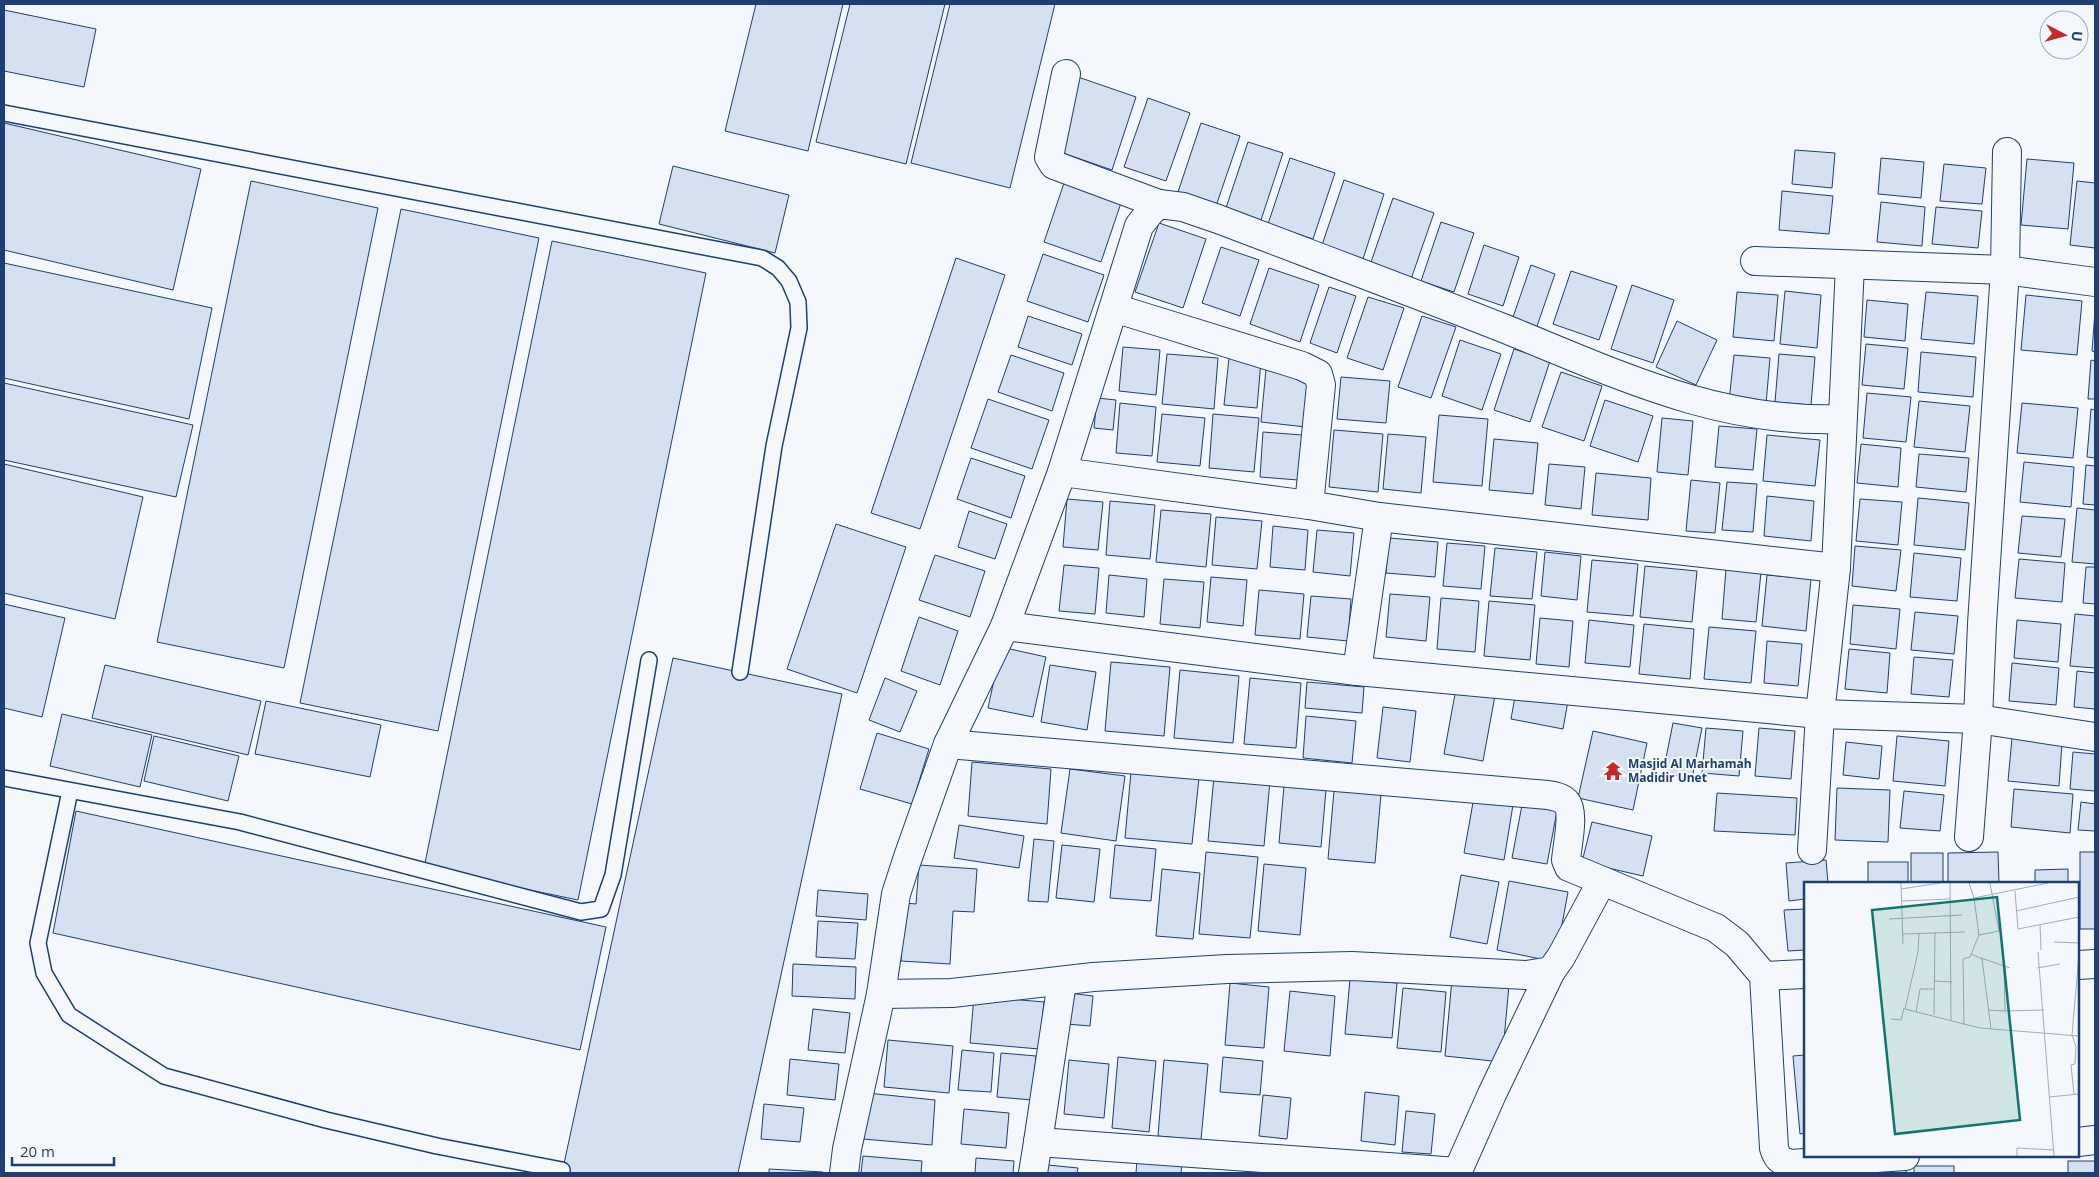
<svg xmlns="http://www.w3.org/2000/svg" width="2099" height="1177" font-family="'Open Sans',sans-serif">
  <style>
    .building { fill: #d5e0f0; stroke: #1d3f73 }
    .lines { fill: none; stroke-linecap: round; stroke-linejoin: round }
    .service-casing { stroke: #1d3f73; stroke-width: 18 }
    .minor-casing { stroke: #1d3f73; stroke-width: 30 }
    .service { stroke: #f4f7fb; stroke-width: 15 }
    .minor { stroke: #f4f7fb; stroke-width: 28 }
    .labels { text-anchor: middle; stroke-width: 4; stroke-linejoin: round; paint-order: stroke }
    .poi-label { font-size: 12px; font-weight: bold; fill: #1d3f73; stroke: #f4f7fb; text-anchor: start }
    .inset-road { fill: none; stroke: #9eadc5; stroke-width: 1 }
    .view { fill: #0f766e; fill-opacity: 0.15; stroke: #0f766e; stroke-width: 2.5 }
    .inset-edge { fill: none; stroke: #1d3f73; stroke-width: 2.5 }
  </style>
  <rect width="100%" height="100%" fill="#f4f7fb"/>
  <g class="building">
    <polygon points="756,4 843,4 808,151 725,131"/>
    <polygon points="850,4 945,4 906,164 816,142"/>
    <polygon points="950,4 1055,4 1010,188 911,163"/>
    <polygon points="4,10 96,29 84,87 4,71"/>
    <polygon points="1078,77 1136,97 1112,170 1054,150"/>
    <polygon points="1148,98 1190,113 1166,181 1124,167"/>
    <polygon points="4,123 201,169 173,290 4,250"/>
    <polygon points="1201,123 1240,136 1216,206 1178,192"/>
    <polygon points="1248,142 1283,153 1261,220 1226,208"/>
    <polygon points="1795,150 1835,153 1832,188 1792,184"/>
    <polygon points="1290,158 1335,173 1313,239 1268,224"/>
    <polygon points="1881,158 1924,162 1921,198 1878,194"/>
    <polygon points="2027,159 2074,163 2068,229 2021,225"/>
    <polygon points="1944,164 1986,168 1982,204 1940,201"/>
    <polygon points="673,166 789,195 775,253 659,224"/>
    <polygon points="1065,180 1122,200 1101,262 1044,242"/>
    <polygon points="1344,180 1384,194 1362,262 1321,248"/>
    <polygon points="251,181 378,208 284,668 157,642"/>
    <polygon points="2077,181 2095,183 2095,248 2070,245"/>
    <polygon points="1782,191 1833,196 1829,234 1779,230"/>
    <polygon points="1393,198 1434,213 1410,282 1369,268"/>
    <polygon points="1881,202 1925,207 1922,246 1877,242"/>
    <polygon points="1936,207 1982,211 1978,248 1932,244"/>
    <polygon points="401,209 539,238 438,731 300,703"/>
    <polygon points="1441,222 1474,233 1454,292 1421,281"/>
    <polygon points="1159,223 1206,239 1183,308 1135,292"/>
    <polygon points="552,241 706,273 578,900 424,868"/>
    <polygon points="1484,245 1519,257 1503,306 1468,294"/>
    <polygon points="1221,247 1259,260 1240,316 1202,303"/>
    <polygon points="1043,254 1104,275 1088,322 1027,301"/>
    <polygon points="956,258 1005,275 920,529 871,513"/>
    <polygon points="4,263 212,308 189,419 4,378"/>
    <polygon points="1531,265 1555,274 1536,329 1512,320"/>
    <polygon points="1269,268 1319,285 1300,342 1250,324"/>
    <polygon points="1571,271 1617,286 1599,340 1553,324"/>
    <polygon points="1632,285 1674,300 1653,363 1611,349"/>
    <polygon points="1329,287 1356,296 1337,353 1310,343"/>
    <polygon points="1785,291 1821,295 1817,348 1780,344"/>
    <polygon points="1737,292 1778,295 1774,341 1733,337"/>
    <polygon points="1926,292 1978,296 1974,344 1921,339"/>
    <polygon points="2026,295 2082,301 2077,355 2021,350"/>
    <polygon points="1368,297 1404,308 1383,370 1347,358"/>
    <polygon points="1867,300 1908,304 1905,341 1864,337"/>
    <polygon points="2095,311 2095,352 2092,351"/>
    <polygon points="1028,316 1082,334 1072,365 1018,347"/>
    <polygon points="1422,316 1456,327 1431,398 1398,387"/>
    <polygon points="1677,321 1717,340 1696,385 1656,367"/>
    <polygon points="1460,340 1501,354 1482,410 1442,396"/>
    <polygon points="1866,344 1908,348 1904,389 1862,385"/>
    <polygon points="1123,347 1160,350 1156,395 1119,391"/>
    <polygon points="1514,349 1550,361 1530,422 1494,410"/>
    <polygon points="1921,352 1976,357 1973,397 1918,392"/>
    <polygon points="1167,354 1218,358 1214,409 1162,404"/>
    <polygon points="1779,354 1815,357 1811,405 1775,402"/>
    <polygon points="1011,355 1064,373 1052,411 998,392"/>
    <polygon points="1734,355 1770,358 1766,404 1729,401"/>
    <polygon points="1229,358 1261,361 1257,408 1224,405"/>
    <polygon points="2091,360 2095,361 2095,399 2088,399"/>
    <polygon points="1266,369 1311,373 1306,427 1261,422"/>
    <polygon points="1561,372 1602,386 1584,441 1542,427"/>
    <polygon points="1341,377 1390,381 1386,423 1337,419"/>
    <polygon points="4,383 193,425 176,497 4,460"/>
    <polygon points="1867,393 1911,397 1906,442 1863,438"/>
    <polygon points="1097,398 1116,400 1113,430 1094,428"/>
    <polygon points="988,399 1049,420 1032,469 971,448"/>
    <polygon points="1605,400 1653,416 1638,462 1590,446"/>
    <polygon points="1919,401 1970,406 1965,452 1914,447"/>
    <polygon points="1120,403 1156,407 1152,456 1116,453"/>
    <polygon points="2022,403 2078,408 2073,458 2017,453"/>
    <polygon points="2091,409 2095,410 2095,458 2087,457"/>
    <polygon points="1162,414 1205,418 1200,466 1157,462"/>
    <polygon points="1213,414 1259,418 1254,472 1209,468"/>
    <polygon points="1439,415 1488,419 1482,486 1433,482"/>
    <polygon points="1662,418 1693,421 1688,475 1657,472"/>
    <polygon points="1719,426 1757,429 1753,470 1715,467"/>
    <polygon points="1334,430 1383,434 1378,492 1329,487"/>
    <polygon points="1263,432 1302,435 1298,480 1260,477"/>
    <polygon points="1388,434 1426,437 1421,493 1383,489"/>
    <polygon points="1767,435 1820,440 1815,486 1763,481"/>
    <polygon points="1494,439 1538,443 1533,494 1489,490"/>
    <polygon points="1861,444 1901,448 1898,487 1857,483"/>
    <polygon points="1919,454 1969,458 1966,492 1916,487"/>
    <polygon points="971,458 1025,476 1011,518 957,499"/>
    <polygon points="2024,462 2074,467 2071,507 2020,502"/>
    <polygon points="4,464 143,497 115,619 4,593"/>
    <polygon points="1549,464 1585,467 1581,509 1545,505"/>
    <polygon points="2086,465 2095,466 2095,505 2083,504"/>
    <polygon points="1596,473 1651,478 1648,520 1592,515"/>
    <polygon points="1691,480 1720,483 1715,533 1686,531"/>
    <polygon points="1727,482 1757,484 1753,532 1722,530"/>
    <polygon points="1767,496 1814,501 1811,541 1764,536"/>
    <polygon points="1918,498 1969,503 1965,550 1914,545"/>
    <polygon points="1067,499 1103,502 1098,550 1063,547"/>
    <polygon points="1860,499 1902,502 1898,545 1856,541"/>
    <polygon points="1110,501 1155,505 1150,559 1106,555"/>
    <polygon points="2077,508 2095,510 2095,564 2072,562"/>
    <polygon points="1161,510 1211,514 1206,567 1156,562"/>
    <polygon points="969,511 1007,524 995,559 958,547"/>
    <polygon points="2022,516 2065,519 2061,557 2018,553"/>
    <polygon points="1216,517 1262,521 1257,569 1212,565"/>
    <polygon points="836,524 906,547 857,693 787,669"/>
    <polygon points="1273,526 1308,530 1305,570 1270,567"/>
    <polygon points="1317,530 1354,533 1350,576 1313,572"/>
    <polygon points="1389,538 1438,542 1435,577 1386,573"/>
    <polygon points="1447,543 1485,546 1481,589 1443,586"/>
    <polygon points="1855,546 1901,550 1896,591 1852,586"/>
    <polygon points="1495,548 1537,552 1532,599 1490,596"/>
    <polygon points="1545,552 1581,556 1577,600 1541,596"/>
    <polygon points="1914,553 1961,558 1957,601 1910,597"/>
    <polygon points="935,555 985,571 970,617 919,600"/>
    <polygon points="2019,559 2065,563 2062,602 2015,598"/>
    <polygon points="1592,560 1638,564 1633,616 1587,612"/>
    <polygon points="1064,565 1099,568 1095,614 1059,611"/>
    <polygon points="1645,566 1697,571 1692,622 1640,617"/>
    <polygon points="2086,567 2095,567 2095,604 2083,603"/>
    <polygon points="1726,569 1761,572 1756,622 1722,619"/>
    <polygon points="1109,575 1147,579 1144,617 1106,613"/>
    <polygon points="1767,575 1811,579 1806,631 1762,626"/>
    <polygon points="1211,577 1247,580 1243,626 1207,622"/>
    <polygon points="1164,579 1204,582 1200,628 1160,624"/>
    <polygon points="1259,590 1304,594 1300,639 1255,635"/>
    <polygon points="1390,594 1430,597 1426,641 1386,637"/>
    <polygon points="1311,596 1351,599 1348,641 1307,637"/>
    <polygon points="1441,598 1479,601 1475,652 1437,649"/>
    <polygon points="1489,601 1535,605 1530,660 1484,656"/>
    <polygon points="4,604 65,618 42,717 4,708"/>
    <polygon points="1853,605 1900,609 1896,649 1850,644"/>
    <polygon points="1915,612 1958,616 1954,654 1911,650"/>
    <polygon points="2075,614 2095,616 2095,668 2070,666"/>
    <polygon points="919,617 958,631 940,685 901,671"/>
    <polygon points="1540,618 1573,621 1569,667 1536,664"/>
    <polygon points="1589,620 1634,625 1630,667 1585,663"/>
    <polygon points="2017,620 2061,624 2058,662 2014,658"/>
    <polygon points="1644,624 1694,629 1690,679 1639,674"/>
    <polygon points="1709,627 1756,631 1751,683 1704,679"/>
    <polygon points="1767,641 1802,644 1798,686 1764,683"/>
    <polygon points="1001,647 1046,657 1033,717 988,708"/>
    <polygon points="1849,649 1890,653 1887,693 1845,689"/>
    <polygon points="1914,657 1953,660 1949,697 1911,694"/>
    <polygon points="673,658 842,694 738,1173 562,1173"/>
    <polygon points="1111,662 1170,667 1164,736 1105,731"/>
    <polygon points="2012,663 2059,668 2056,705 2009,701"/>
    <polygon points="105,665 261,701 248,755 92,718"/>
    <polygon points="1050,665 1096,672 1087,730 1041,722"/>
    <polygon points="1180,670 1239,676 1233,743 1174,738"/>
    <polygon points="2077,671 2095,673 2095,709 2074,707"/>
    <polygon points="885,678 917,691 900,732 869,720"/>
    <polygon points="1250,678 1301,683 1296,748 1244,744"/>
    <polygon points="1307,682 1364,687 1362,713 1305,708"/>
    <polygon points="1457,683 1496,690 1483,761 1444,754"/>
    <polygon points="1516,691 1568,701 1563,729 1511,719"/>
    <polygon points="266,701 381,725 370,777 255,754"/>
    <polygon points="1383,707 1416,711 1410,762 1377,758"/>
    <polygon points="62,714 152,735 140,787 50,766"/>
    <polygon points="1306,716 1356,721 1352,763 1303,758"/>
    <polygon points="1673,723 1702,728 1692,778 1663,773"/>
    <polygon points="1706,728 1743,731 1739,776 1702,773"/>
    <polygon points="1759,728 1795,731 1791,779 1755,776"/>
    <polygon points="1593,731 1647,743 1633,810 1578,798"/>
    <polygon points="877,733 929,749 912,804 860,789"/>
    <polygon points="154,736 239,756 228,801 144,781"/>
    <polygon points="1897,736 1949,741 1945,786 1893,781"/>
    <polygon points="2012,738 2062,743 2059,786 2008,781"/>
    <polygon points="1846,742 1882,746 1879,779 1843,775"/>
    <polygon points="2073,752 2095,754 2095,791 2070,789"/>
    <polygon points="972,762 1051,769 1047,824 968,816"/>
    <polygon points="1070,769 1125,776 1116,841 1061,833"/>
    <polygon points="1131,772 1199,778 1192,844 1125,838"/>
    <polygon points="1214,776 1270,781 1264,846 1208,841"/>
    <polygon points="1284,786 1326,790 1321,847 1279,843"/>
    <polygon points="1837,788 1890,790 1888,842 1835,840"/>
    <polygon points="2014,789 2073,794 2070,833 2011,827"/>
    <polygon points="1334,791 1381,794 1375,863 1328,859"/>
    <polygon points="1904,791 1944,795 1940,831 1900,828"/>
    <polygon points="1717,793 1797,798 1795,835 1714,831"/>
    <polygon points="1474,797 1513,805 1504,860 1464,853"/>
    <polygon points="2081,802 2095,804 2095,831 2078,830"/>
    <polygon points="1522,805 1557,811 1547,864 1512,858"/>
    <polygon points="76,811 606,927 580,1050 53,933"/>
    <polygon points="1592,822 1652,836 1643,876 1582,862"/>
    <polygon points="959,825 1024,836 1019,868 954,858"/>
    <polygon points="1034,839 1054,841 1048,902 1028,901"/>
    <polygon points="1062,845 1100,849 1094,902 1056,898"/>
    <polygon points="1115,845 1156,849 1151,901 1110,898"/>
    <polygon points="1206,852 1258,857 1250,938 1199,934"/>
    <polygon points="1998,852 1999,883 1948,883 1948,853"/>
    <rect x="2080" y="852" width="15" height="77"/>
    <rect x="1911" y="853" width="32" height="30"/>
    <polygon points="1826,860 1828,883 1805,883 1805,899 1789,901 1786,863"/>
    <rect x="1868" y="862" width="40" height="21"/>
    <polygon points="1264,864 1306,868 1300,935 1258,931"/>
    <polygon points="919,865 977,869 974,912 953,911 950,964 901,961 905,903 916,904"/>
    <polygon points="1162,869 1200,873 1193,939 1156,936"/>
    <polygon points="2068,869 2068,883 2035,883 2035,870"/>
    <polygon points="1461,875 1499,882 1487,944 1450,937"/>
    <polygon points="1509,881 1568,892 1555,962 1497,950"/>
    <polygon points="818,890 868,894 866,920 816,916"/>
    <polygon points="1805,909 1805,950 1788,951 1784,910"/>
    <polygon points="818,921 858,923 855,959 816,957"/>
    <polygon points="793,964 856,967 855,999 792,996"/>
    <polygon points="1350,979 1397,983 1392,1038 1345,1034"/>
    <polygon points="1452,979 1509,985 1502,1062 1445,1056"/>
    <polygon points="1230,983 1269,987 1264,1048 1225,1045"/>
    <polygon points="1403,988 1446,992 1441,1052 1397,1048"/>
    <polygon points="1290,991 1335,996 1330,1056 1284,1051"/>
    <polygon points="1069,993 1093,996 1090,1026 1066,1024"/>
    <polygon points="974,996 1044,1002 1039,1049 970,1043"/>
    <polygon points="813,1009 850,1013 845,1053 808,1050"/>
    <polygon points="888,1040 953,1046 949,1093 884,1087"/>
    <polygon points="962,1050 994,1053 991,1092 958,1090"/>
    <polygon points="1001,1053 1036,1056 1032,1100 997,1097"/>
    <polygon points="1805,1055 1805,1133 1800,1134 1793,1056"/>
    <polygon points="1118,1057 1156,1061 1149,1132 1112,1128"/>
    <polygon points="1223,1057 1263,1061 1260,1095 1220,1092"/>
    <polygon points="790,1059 839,1064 835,1100 787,1095"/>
    <polygon points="1069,1060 1109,1064 1104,1118 1064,1114"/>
    <polygon points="1164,1060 1208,1064 1201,1140 1158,1136"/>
    <polygon points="1365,1092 1399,1096 1395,1145 1361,1141"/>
    <polygon points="867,1093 935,1100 932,1145 863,1139"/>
    <polygon points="1263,1095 1291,1098 1287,1139 1259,1136"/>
    <polygon points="764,1104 804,1108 800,1142 761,1139"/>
    <polygon points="964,1109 1009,1113 1006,1148 961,1144"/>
    <polygon points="1406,1111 1435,1114 1431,1154 1402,1152"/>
    <polygon points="863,1156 922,1161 921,1173 861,1173"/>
    <polygon points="976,1158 1014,1161 1013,1173 975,1173"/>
    <polygon points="1137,1160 1182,1164 1181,1173 1136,1173"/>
    <rect x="2068" y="1161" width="27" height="12"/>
    <polygon points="1038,1164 1078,1168 1077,1173 1037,1173"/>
    <rect x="1914" y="1166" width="40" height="7"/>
    <rect x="1856" y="1167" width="50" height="6"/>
    <polygon points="769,1169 823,1172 822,1173 769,1173"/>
  </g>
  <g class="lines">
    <g class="service-casing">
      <g id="service">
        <polyline points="4,113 762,258 778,268 789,281 798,302 799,328 774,446 740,672"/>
        <polyline points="4,778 240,822 581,912 601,909 613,875 649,660"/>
        <polyline points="70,791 38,943 44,973 69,1015 164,1076 326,1120 437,1146 562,1170"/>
      </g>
    </g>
    <g class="minor-casing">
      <g id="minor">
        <polyline points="1066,74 1049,157 1054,165 1159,204"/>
        <polyline points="1755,261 2005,270 2095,282"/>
        <polyline points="1114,308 1302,366 1318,374 1321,385 1309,505"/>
        <polyline points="1062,472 1309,505 1379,517 1836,568"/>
        <polyline points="1005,626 1357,671 1820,714 1978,719 2095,737"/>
        <polyline points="1357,671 1379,517"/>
        <path d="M948 744 1548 795C1554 796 1561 797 1566 802 1575 812 1567 847 1566 860L1569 867 1716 928 1737 944 1764 976 1774 1148C1777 1158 1780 1161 1791 1164L1905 1156"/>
        <polyline points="1969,837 1978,719 1982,624 2005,270 2007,152"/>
        <polyline points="1812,850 1820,714 1836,568 1850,265"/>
        <polyline points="2078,965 2095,964"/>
        <polyline points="1764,976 1805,974"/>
        <polyline points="1062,982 1038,1142 1458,1172"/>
        <polyline points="881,994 952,993 1093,977 1227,969 1352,966 1526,975 1551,971 1561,957 1602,881"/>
        <polyline points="2078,1142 2095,1140"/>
        <path d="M844 1173 847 1149 881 994 896 894 907 860 948 744 1005 626 1062 472 1139 226 1150 212 1159 204 1183 207 1218 219C1315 256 1412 292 1508 330 1619 375 1720 424 1842 419"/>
        <polyline points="1033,1173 1038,1142"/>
        <polyline points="1457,1173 1492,1094 1551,971"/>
      </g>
    </g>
    <use href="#service" class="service"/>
    <use href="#minor" class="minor"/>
  </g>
  <defs>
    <g id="temple-bare" transform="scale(1.5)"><path d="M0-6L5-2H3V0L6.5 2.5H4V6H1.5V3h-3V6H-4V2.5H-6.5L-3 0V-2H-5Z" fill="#c62828" stroke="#f4f7fb" stroke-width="2.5" paint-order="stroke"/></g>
  </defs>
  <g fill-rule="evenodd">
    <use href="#temple-bare" x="1613" y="771"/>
  </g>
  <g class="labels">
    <g class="poi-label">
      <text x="1628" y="768">Masjid Al Marhamah<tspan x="1628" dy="14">Madidir Unet</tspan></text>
    </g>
  </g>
  <g transform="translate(1804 882)">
    <rect width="275" height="275" fill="#f4f7fb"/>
    <path class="inset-road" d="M97 1 99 62M146 1 147 138M165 1 170 16M97 7 136 1M211 9 214 47 275 35M98 19 146 17M212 29 275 15M85 37 158 33M236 42 237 68M115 51 114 70 101 127 176 146 275 154M99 52 161 50M175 53 170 16 244 1M250 60 275 61M234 70 250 274M167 72 178 77 187 147M177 76 206 86M233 86 256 82M131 99 148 100M184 128 201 129 200 84M201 129 240 128M112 130 116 107H130M130 133 131 50M87 137 97 138 100 126M160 143 159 77 166 75 175 53 195 49 186 1M270 212 267 183 271 182 272 165 268 153 275 73M245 215 275 212M213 274V266L250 268"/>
    <path class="view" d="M193 15 216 238 91 252 68 28Z"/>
    <rect width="275" height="275" class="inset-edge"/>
  </g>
  <rect width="2099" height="1177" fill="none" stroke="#1d3f73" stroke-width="10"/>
  <g transform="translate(2064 35) rotate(96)"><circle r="24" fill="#f4f7fb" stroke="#9eadc5"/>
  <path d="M0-4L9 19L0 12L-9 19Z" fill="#c62828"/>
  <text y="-8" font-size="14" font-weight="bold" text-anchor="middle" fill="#1d3f73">U</text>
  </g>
  <path d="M12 1157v8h102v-8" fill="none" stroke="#1d3f73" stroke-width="2.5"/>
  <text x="20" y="1157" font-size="15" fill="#1d3f73" stroke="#f4f7fb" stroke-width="4" paint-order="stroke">20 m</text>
</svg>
